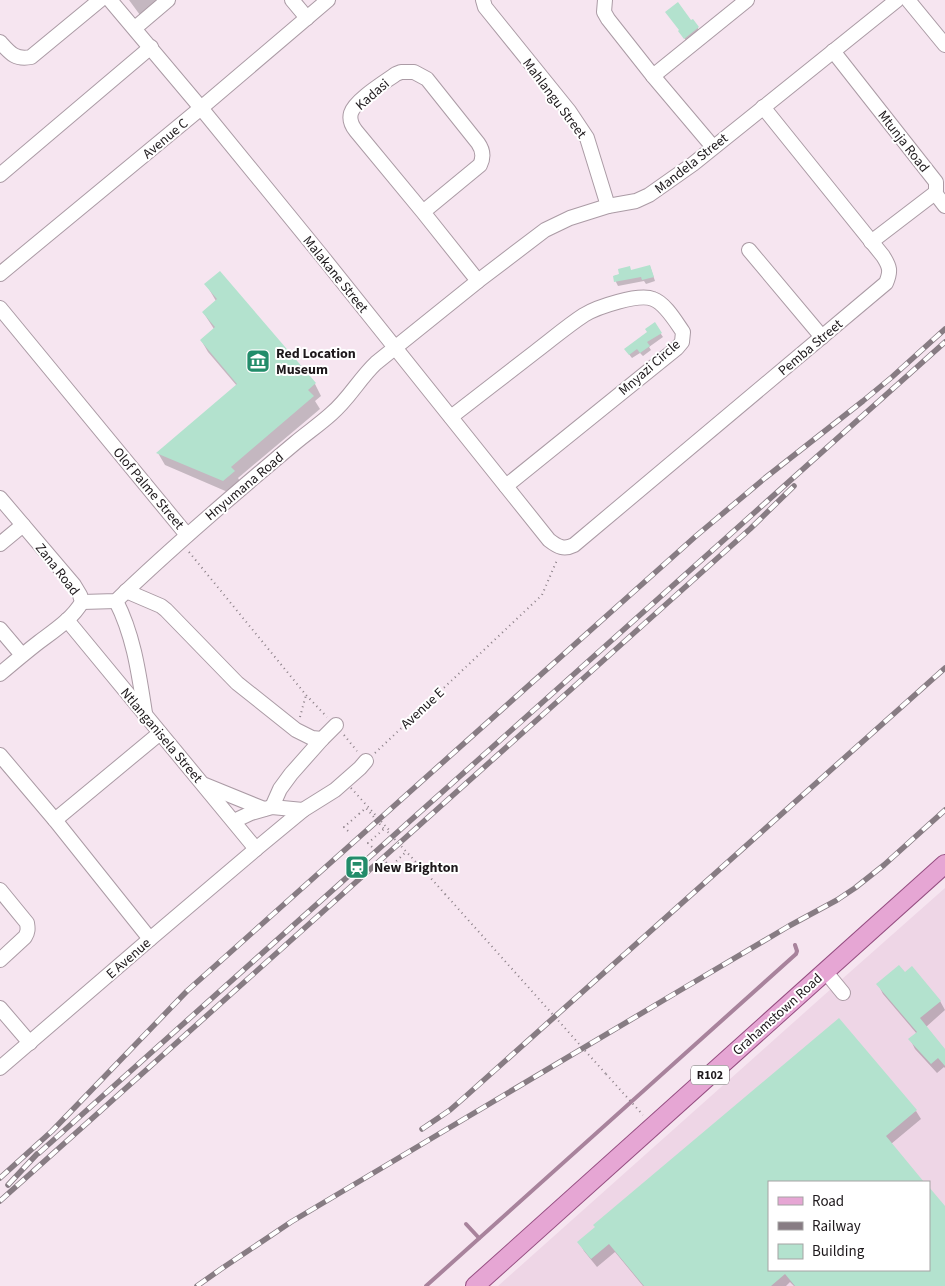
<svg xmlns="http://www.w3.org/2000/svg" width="945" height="1286" font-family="'Source Sans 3',sans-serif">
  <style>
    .built { fill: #eed6e6; fill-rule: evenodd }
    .shadow { fill: #0003 }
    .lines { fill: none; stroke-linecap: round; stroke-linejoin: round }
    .stream { stroke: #a8839c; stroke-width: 4 }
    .building { fill: #b3e2ce }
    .minor-casing { stroke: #ab9ba5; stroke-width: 16 }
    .major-casing { stroke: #954e81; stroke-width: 20 }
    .path { stroke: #8a7f86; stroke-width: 2; stroke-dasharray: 1 4; stroke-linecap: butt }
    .minor { stroke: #fff; stroke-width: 14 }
    .major { stroke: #e6a6d4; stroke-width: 18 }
    .rail-casing { stroke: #877c83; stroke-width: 5.5 }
    .rail { stroke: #fff; stroke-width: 4; stroke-dasharray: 11; stroke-linecap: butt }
    .path-bridge { stroke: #8a7f86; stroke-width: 2; stroke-dasharray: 1 4; stroke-linecap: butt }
    .labels { text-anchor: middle; stroke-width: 4; stroke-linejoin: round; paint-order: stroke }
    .shield { fill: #fff; stroke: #615d5f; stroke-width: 1 }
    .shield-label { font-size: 12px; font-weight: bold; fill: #1d181b }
    .street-label { font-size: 14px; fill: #1d181b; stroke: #fff }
    .poi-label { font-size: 14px; font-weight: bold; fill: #1d181b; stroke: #fff; text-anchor: start }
  </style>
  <rect width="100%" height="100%" fill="#f6e5f0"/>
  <path class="built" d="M945 888V1286H498L841 980ZM769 1182H929V1270H769Z"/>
  <g class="shadow">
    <polygon points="129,0 161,0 154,6 152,4 140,15"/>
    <polygon points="693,21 701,33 688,44 680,31"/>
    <polygon points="650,266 655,281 646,284 644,281 618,286 616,282 614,276"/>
    <polygon points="206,284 315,384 321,396 315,401 320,409 238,478 241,483 230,493 165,465 158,453 237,386 208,352 201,340 214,329 203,312 216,301"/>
    <polygon points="654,324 663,337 649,347 651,350 643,356 640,353 632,358 628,353 648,332"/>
    <polygon points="905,973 940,1001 945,1010 926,1027 945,1051 945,1068 944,1067 937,1073 915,1049 910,1039 917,1034 883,994 878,984"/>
    <polygon points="916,1111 921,1119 891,1144 923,1182 769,1182 769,1270 929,1270 929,1189 945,1208 945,1286 794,1286 790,1282 786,1286 643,1286 615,1252 597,1267 584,1251 579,1242"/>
  </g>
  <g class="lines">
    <g class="stream">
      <polyline points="466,1224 479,1238"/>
      <polyline points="426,1286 796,954 797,951 795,945"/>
    </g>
  </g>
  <g class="building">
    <polygon points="678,2 691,20 693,19 699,27 684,39 678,31 679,30 665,12"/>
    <polygon points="650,265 654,277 642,280 641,277 614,282 613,276 619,274 618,269 630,266 631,270"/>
    <polygon points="220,271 316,383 308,390 314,396 231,467 235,471 223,481 156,453 237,384 200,340 215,327 202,312 217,299 204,284"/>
    <polygon points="655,322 662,333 647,342 650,346 640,353 637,349 629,355 624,349 647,332 645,329"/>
    <polygon points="899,965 905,972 912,966 941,1001 920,1018 945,1049 945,1066 938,1058 931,1064 908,1039 917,1032 876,984"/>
    <polygon points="839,1018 917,1110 886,1136 924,1182 769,1182 769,1270 929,1270 929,1187 945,1206 945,1286 795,1286 785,1274 771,1286 644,1286 609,1244 591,1259 577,1242 595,1227 593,1225"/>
  </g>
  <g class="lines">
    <g class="minor-casing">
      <g id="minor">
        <path d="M110 0 201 108 321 255 549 540C558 547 564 550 574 545L886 283C891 271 890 267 883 256L763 107"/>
        <polyline points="292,0 307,18"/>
        <polyline points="483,0 485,7 569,111 587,138 608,206"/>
        <polyline points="605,0 604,12 608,19 653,76 713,147"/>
        <polyline points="908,0 945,45"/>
        <polyline points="135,28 168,0"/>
        <path d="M0 42C10 53 15 60 31 57L100 0"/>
        <polyline points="833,51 936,182 936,190 935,193 871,242"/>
        <polyline points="653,76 747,0"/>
        <polyline points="0,175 151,47"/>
        <polyline points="935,193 945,206"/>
        <path d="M423 212 480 165C484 157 483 150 478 143L427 79 414 72H401L396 74C385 82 355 100 351 113 349 120 352 126 356 131L423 212 478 281"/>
        <polyline points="749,250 822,337"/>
        <polyline points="0,274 201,108 328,0"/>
        <polyline points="0,308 187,535"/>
        <path d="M451 417C479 395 507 374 535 352 551 340 567 326 584 315 597 307 639 293 653 299 665 303 676 322 683 332L682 342 677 348 506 486"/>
        <path d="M0 498 74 585 80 595 82 602C72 619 55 630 39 642 26 652 13 663 0 674"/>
        <polyline points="0,544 23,525"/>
        <polyline points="126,591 161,606 166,610 237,683 296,730 312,738 322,739 336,725"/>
        <path d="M116 601C134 636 139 675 145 713"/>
        <path d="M82 602 116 601C173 546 234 494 295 443 307 433 320 424 331 414 349 399 359 379 376 363L478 281 545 230 570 218 608 206 636 201 649 195 693 164 897 0"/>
        <polyline points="67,620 256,849"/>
        <polyline points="0,629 22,655"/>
        <polyline points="0,755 55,820 150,939"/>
        <polyline points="205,785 264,809"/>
        <polyline points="272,807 280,789 291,774 322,739"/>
        <polyline points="55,820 160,733"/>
        <polyline points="234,821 251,813 272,807 303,810"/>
        <path d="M0 890 27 923C28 929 28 932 25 937L0 960"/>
        <polyline points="825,971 843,993"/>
        <polyline points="0,1008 30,1043"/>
        <polyline points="0,1068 150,939 256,849 303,810 335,790 360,768 366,761"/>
      </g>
    </g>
    <g class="major-casing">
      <polyline id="major" points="475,1286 945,864"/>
    </g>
    <g class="path">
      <polyline points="189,552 306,695 327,717"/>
      <polyline points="300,717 306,695"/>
      <polyline points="344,735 357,751"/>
      <polyline points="375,753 542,595 557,560 557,558"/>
      <polyline points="348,831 344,827 359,814"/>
      <polyline points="372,847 368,843 384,829"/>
      <polyline points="386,862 390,867 407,851"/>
      <polyline points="428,875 445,894"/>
      <polyline points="606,1074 643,1115"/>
    </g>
    <use href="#minor" class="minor"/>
    <use href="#major" class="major"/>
    <g class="rail-casing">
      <g id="rail">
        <polyline points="422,1129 450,1110 466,1096 945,668"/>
        <polyline points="39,1153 945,342"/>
        <polyline points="0,1178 52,1131 187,991 696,536 765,478 863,401 892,377 945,329"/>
        <polyline points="8,1185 37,1154"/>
        <polyline points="0,1201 750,529 794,486"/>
        <polyline points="197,1286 221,1269 291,1222 679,991 789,926 837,900 855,888 884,865 945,810"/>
      </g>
    </g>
    <use href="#rail" class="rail"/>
    <g class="path-bridge">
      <polyline points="351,788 389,830 387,831 428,875"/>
      <polyline points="359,814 366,808 384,829"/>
      <polyline points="445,894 606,1074"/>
    </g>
  </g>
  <defs>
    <g id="museum-square" transform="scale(1.25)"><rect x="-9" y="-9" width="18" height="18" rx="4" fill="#228c6a" stroke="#fff"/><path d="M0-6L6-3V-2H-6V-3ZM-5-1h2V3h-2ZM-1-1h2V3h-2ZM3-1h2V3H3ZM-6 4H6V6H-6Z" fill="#fff"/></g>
    <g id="station-square" transform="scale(1.25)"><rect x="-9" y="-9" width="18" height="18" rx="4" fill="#228c6a" stroke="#fff"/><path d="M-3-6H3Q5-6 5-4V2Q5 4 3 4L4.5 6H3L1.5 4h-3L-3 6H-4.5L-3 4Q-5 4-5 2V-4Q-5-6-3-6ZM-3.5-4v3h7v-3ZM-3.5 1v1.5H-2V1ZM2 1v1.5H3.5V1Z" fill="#fff"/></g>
  </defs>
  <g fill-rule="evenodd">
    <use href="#museum-square" x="258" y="361"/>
    <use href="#station-square" x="357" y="867"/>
  </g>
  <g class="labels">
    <rect class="shield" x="691" y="1065.5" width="38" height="19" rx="4"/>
    <g class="shield-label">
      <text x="710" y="1079">R102</text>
    </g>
    <g class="street-label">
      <text transform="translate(372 94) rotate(-41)" y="5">Kadasi</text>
      <text transform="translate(555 98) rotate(53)" y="5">Mahlangu Street</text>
      <text transform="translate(165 138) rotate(-40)" y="5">Avenue C</text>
      <text transform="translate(904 141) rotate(52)" y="5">Mtunja Road</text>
      <text transform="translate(691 163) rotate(-38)" y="5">Mandela Street</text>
      <text transform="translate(336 274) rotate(51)" y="5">Malakane Street</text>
      <text transform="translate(810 347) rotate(-40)" y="5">Pemba Street</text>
      <text transform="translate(649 367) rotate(-41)" y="5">Mnyazi Circle</text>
      <text transform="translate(244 486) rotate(-40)" y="5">Hnyumana Road</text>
      <text transform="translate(149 488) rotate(50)" y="5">Olof Palme Street</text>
      <text transform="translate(58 569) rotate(52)" y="5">Zana Road</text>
      <text transform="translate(422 708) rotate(-43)" y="5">Avenue E</text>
      <text transform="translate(162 735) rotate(50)" y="5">Ntlanganisela Street</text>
      <text transform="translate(128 958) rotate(-41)" y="5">E Avenue</text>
      <text transform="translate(777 1014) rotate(-42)" y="5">Grahamstown Road</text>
    </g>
    <g class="poi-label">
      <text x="276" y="358">Red Location<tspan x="276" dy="16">Museum</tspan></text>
      <text x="374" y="872">New Brighton</text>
    </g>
  </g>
  <rect x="768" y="1181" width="162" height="90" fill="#ffffff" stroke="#a5a3a4"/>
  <rect x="778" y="1197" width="25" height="8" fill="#e6a6d4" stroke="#a5a3a4"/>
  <text x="812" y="1206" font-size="15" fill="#1d181b">Road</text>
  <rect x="778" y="1222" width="25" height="8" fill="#877c83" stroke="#a5a3a4"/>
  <text x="812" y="1231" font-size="15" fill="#1d181b">Railway</text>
  <rect x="778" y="1244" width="25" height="15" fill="#b3e2ce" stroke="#a5a3a4"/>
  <text x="812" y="1256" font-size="15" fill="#1d181b">Building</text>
</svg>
